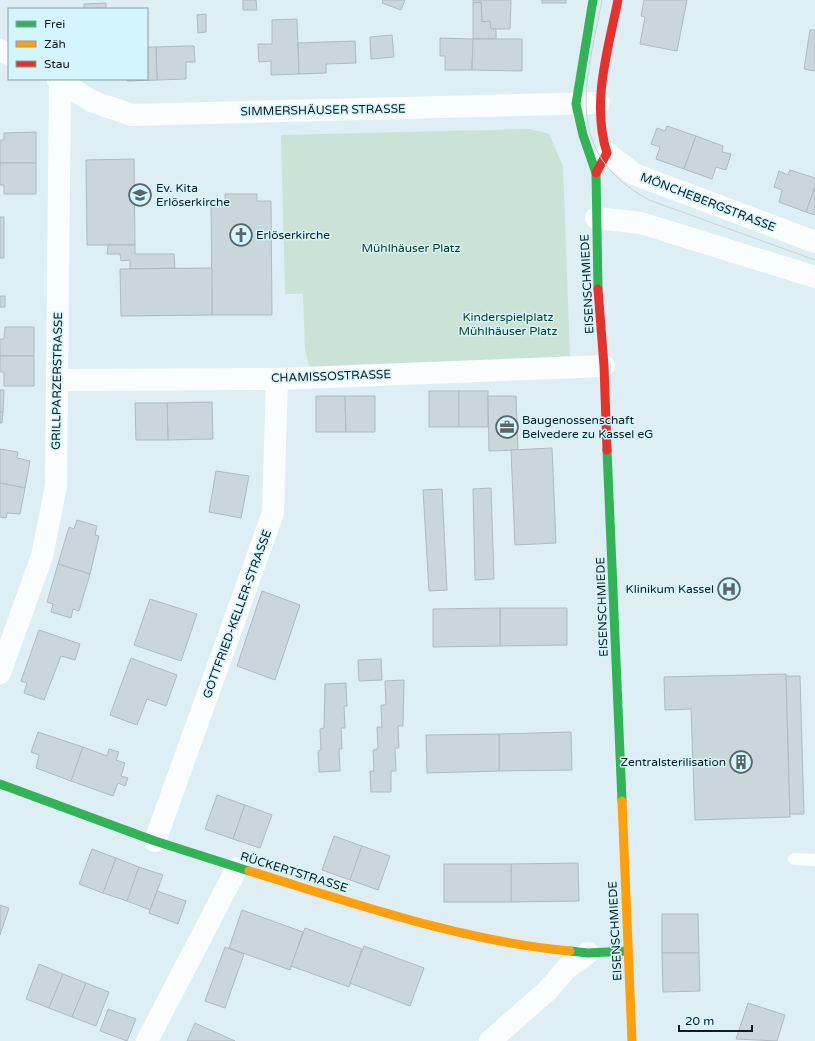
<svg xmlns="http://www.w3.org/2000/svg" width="815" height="1041" font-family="'Varela Round',sans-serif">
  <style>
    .green { fill: #cbe2d7 }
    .building { fill: #c9d6dc; stroke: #aebac0 }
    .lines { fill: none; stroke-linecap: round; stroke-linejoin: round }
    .lane { stroke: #fafdfd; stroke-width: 12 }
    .street { stroke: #fafdfd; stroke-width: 22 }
    .fast { stroke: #30b455; stroke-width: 9 }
    .slow { stroke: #ff9f0a; stroke-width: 9 }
    .jam { stroke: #e5322d; stroke-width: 9 }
    .tram { stroke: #cacfd0; stroke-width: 1 }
    .labels { text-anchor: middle; stroke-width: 3; stroke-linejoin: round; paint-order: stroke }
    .street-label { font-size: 12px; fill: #101d20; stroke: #d3f5fe }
    .poi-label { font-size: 12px; fill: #101d20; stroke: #d3f5fe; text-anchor: start }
    .park-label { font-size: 12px; fill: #0c3f19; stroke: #d3f5fe }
  </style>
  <rect width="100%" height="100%" fill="#ddeff4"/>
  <polygon class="green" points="530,129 549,134 563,166 570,357 310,370 305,349 303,294 285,294 281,135"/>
  <g class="building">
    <polygon points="243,0 256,0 257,10 243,10"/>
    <polygon points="383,0 405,0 401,10 382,3"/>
    <polygon points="473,0 511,0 510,29 491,29 490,21 482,22 481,2 473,3"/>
    <rect x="542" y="0" width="24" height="3"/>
    <polygon points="644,0 687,0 677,51 640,44 645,17 641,16"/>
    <polygon points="481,2 482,22 490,21 491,29 496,29 496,39 473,39 473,3"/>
    <polygon points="106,3 106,9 84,9 84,4"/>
    <polygon points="206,14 206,32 198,33 197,15"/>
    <polygon points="297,19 299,74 271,75 271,61 259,62 258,44 272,44 272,20"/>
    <polygon points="810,30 815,30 815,71 804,69"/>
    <polygon points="392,35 394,57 371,59 370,37"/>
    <polygon points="440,38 473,39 472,70 445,70 445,56 440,56"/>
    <polygon points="473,39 522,39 522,71 472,70"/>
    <polygon points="355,41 356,63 326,64 326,73 299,74 298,43"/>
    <polygon points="185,46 194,46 195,62 186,62 186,79 157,80 156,47"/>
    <polygon points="147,47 156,47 157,80 127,81 127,79 147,79"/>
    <polygon points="667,126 696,136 684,169 656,159 660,147 651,144 657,128 665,131"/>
    <polygon points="36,132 36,163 0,163 0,140 4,140 4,133"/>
    <polygon points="696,136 723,146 722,152 731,154 726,170 716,167 712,179 684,169"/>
    <polygon points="134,159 135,245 87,245 86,160"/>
    <polygon points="0,163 36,163 36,194 4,194 4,185 0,185"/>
    <polygon points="790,170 815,178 815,187 806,212 779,202 782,190 774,187 779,171 788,175"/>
    <polygon points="815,187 815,215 806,212"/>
    <polygon points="225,194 257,194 257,201 271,201 272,315 212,315 211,201 225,201"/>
    <rect x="0" y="217" width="4" height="41"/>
    <polygon points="108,245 135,245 135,254 174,254 175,268 130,269 130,260 121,261 120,254 107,254"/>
    <polygon points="212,268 212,315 121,316 120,269"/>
    <rect x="0" y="296" width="5" height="11"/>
    <polygon points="5,327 34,327 34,356 0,356 0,339 4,339"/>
    <polygon points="0,356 34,356 34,386 4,386 4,372 0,372"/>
    <polygon points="0,390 4,390 3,412 0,412"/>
    <rect x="429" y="391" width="30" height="36"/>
    <rect x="459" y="391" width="29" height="36"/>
    <polygon points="316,396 345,396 346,432 316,432"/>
    <polygon points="345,396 375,396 375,432 346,432"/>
    <polygon points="488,396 516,396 518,450 489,451"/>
    <polygon points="212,402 213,439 168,440 167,403"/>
    <polygon points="135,403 167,403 168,440 136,440"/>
    <polygon points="0,412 3,412 2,423 0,423"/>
    <polygon points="552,448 556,543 515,545 511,450"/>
    <polygon points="0,449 18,452 17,458 30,461 25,488 0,483"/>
    <polygon points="216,471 249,476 241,518 209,512"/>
    <polygon points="0,483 25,488 20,514 7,513 6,518 0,517"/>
    <polygon points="491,488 494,579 475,580 473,489"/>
    <polygon points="442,489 447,590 429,591 423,490"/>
    <polygon points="77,520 97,526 95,535 99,536 90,574 58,564 69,527 74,529"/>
    <polygon points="58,564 90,574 79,611 73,609 71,618 51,612 53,604 47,602"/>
    <polygon points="262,591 300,605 275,680 237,666"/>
    <polygon points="150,599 197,614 181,661 134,645"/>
    <polygon points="500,608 567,608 567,645 500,646"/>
    <polygon points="500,608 500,646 433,647 433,609"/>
    <polygon points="39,630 80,644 75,660 61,656 44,700 24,693 27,683 21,681"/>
    <polygon points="131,658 177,675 166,706 147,699 137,725 110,715"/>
    <polygon points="381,659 382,680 359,681 358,660"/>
    <polygon points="786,674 790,817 695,820 691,709 665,710 664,677"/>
    <polygon points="786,676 800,676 804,814 790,814"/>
    <polygon points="404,680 403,726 398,726 399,748 395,748 396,771 391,771 391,792 371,792 370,771 374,771 373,750 378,749 377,727 382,727 381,705 386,705 385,681"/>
    <polygon points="346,683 347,706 344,706 345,728 341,728 342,749 339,749 340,771 319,772 318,751 321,750 320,729 324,728 325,684"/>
    <polygon points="38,732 83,747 71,781 36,768 39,755 31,752"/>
    <polygon points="571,732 572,770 499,771 499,734"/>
    <polygon points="499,734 499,771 427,773 426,735"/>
    <polygon points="83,747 107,756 109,749 119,752 116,760 125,763 121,776 128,778 125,786 118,783 113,796 71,781"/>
    <polygon points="217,795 245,805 233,839 205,829"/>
    <polygon points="245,805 272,815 260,848 233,839"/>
    <polygon points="334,836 362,846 350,880 322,870"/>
    <polygon points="362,846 390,856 378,890 350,880"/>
    <polygon points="92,849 116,858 103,893 79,884"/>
    <polygon points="116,858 139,867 127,901 103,893"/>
    <polygon points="578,863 579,901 511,902 511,864"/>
    <rect x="444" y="864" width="67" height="38"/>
    <polygon points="139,867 163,875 150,910 127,901"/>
    <polygon points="157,891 186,901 178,924 149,913"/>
    <polygon points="0,905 9,908 0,935"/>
    <polygon points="242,910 303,932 290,970 229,948"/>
    <polygon points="662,914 698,914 699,953 662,953"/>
    <polygon points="305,928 362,949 349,987 291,966"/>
    <polygon points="364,946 424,968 410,1006 350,983"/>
    <polygon points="225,947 244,954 225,1008 205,1001"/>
    <polygon points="662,953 699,953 700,991 663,992"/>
    <polygon points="39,964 63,974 49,1008 26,999"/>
    <polygon points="63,974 86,983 72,1017 49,1008"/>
    <polygon points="86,983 109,992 96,1026 72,1017"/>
    <polygon points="748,1003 785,1015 777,1041 736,1039"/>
    <polygon points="108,1009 136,1019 127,1041 100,1031"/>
    <polygon points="195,1023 235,1041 187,1041"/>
  </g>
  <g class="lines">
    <polyline class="lane" points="794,859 815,860"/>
    <g class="street">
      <polyline points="0,50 9,54"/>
      <polyline points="57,79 91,101 132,115 599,103"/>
      <polyline points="607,153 634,174 815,242"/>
      <polyline points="596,218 641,223 815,277"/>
      <polyline points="57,380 277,379 604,366"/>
      <polyline points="0,673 42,556 56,486 60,82"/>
      <polyline points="155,841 273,513 277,379"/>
      <polyline points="147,1041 237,868"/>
      <polyline points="490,1041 547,991 567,968 588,953"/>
    </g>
    <g class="fast">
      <polyline points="593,0 576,104 583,135 596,173 598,289"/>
      <polyline points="607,450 622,801"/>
      <polyline points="0,784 155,841 249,871"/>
      <polyline points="570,951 588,953 628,951"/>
    </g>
    <g class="slow">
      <polyline points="622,801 632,1041"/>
      <path d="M249 871C354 903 460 941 570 951"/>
    </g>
    <g class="jam">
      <path d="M596 173 607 153C591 103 608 50 618 0"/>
      <polyline points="598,289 604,366 607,450"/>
    </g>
    <path class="tram" d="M602 0C587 81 560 151 649 200L815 260"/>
  </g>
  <defs>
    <g id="school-ring" transform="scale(1.15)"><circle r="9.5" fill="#d3f5fe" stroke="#58666a" stroke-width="1.5"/><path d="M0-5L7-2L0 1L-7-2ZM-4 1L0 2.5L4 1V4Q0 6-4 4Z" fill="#58666a"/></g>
    <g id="church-ring" transform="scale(1.15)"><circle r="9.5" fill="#d3f5fe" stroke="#58666a" stroke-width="1.5"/><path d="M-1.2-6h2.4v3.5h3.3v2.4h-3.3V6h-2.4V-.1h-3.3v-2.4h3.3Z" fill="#58666a"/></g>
    <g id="office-ring" transform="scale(1.15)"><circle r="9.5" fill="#d3f5fe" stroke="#58666a" stroke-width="1.5"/><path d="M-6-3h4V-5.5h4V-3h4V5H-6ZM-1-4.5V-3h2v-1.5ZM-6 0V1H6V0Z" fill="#58666a"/></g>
    <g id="hospital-ring" transform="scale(1.15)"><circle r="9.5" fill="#d3f5fe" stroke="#58666a" stroke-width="1.5"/><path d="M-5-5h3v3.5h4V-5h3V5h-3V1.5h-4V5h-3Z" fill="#58666a"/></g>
    <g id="building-ring" transform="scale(1.15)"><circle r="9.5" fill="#d3f5fe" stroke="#58666a" stroke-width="1.5"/><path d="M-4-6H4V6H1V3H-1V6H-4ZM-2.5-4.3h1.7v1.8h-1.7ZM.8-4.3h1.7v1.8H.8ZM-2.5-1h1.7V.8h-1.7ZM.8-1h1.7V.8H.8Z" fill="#58666a"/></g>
  </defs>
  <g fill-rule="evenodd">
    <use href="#school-ring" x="140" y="195"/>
    <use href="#church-ring" x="241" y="235"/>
    <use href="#office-ring" x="507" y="427"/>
    <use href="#hospital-ring" x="729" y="589"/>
    <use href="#building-ring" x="741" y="762"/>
  </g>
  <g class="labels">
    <g class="street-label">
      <text transform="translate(323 110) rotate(-1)" y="4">SIMMERSHÄUSER STRASSE</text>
      <text transform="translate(708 202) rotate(21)" y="4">MÖNCHEBERGSTRASSE</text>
      <text transform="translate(587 284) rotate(-93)" y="4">EISENSCHMIEDE</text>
      <text transform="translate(331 376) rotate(-2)" y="4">CHAMISSOSTRASSE</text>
      <text transform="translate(57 381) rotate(-89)" y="4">GRILLPARZERSTRASSE</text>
      <text transform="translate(602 607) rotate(-92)" y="4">EISENSCHMIEDE</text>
      <text transform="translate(237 614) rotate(-70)" y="4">GOTTFRIED-KELLER-STRASSE</text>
      <text transform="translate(294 872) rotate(17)" y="4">RÜCKERTSTRASSE</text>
      <text transform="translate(615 931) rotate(-93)" y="4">EISENSCHMIEDE</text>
    </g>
    <g class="poi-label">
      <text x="156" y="192">Ev. Kita<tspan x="156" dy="14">Erlöserkirche</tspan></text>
      <text x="256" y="239">Erlöserkirche</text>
      <text x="522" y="424">Baugenossenschaft<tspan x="522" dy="14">Belvedere zu Kassel eG</tspan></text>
      <text x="714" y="593" text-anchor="end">Klinikum Kassel</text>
      <text x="726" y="766" text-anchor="end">Zentralsterilisation</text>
    </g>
    <g class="park-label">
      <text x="411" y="252">Mühlhäuser Platz</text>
      <text x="508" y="321">Kinderspielplatz<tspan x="508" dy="14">Mühlhäuser Platz</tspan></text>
    </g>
  </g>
  <rect x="8" y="8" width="140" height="72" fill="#d3f5fe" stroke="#859fa5"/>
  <rect x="16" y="21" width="20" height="6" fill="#30b455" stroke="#859fa5"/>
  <text x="44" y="28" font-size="12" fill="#101d20">Frei</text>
  <rect x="16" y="41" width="20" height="6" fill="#ff9f0a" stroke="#859fa5"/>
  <text x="44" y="48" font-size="12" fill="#101d20">Zäh</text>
  <rect x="16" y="61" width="20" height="6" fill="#e5322d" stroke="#859fa5"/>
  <text x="44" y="68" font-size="12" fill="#101d20">Stau</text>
  <path d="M679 1025v6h73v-6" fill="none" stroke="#101d20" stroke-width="2"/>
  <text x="685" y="1025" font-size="12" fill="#101d20" stroke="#d3f5fe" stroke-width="3" paint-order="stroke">20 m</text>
</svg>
